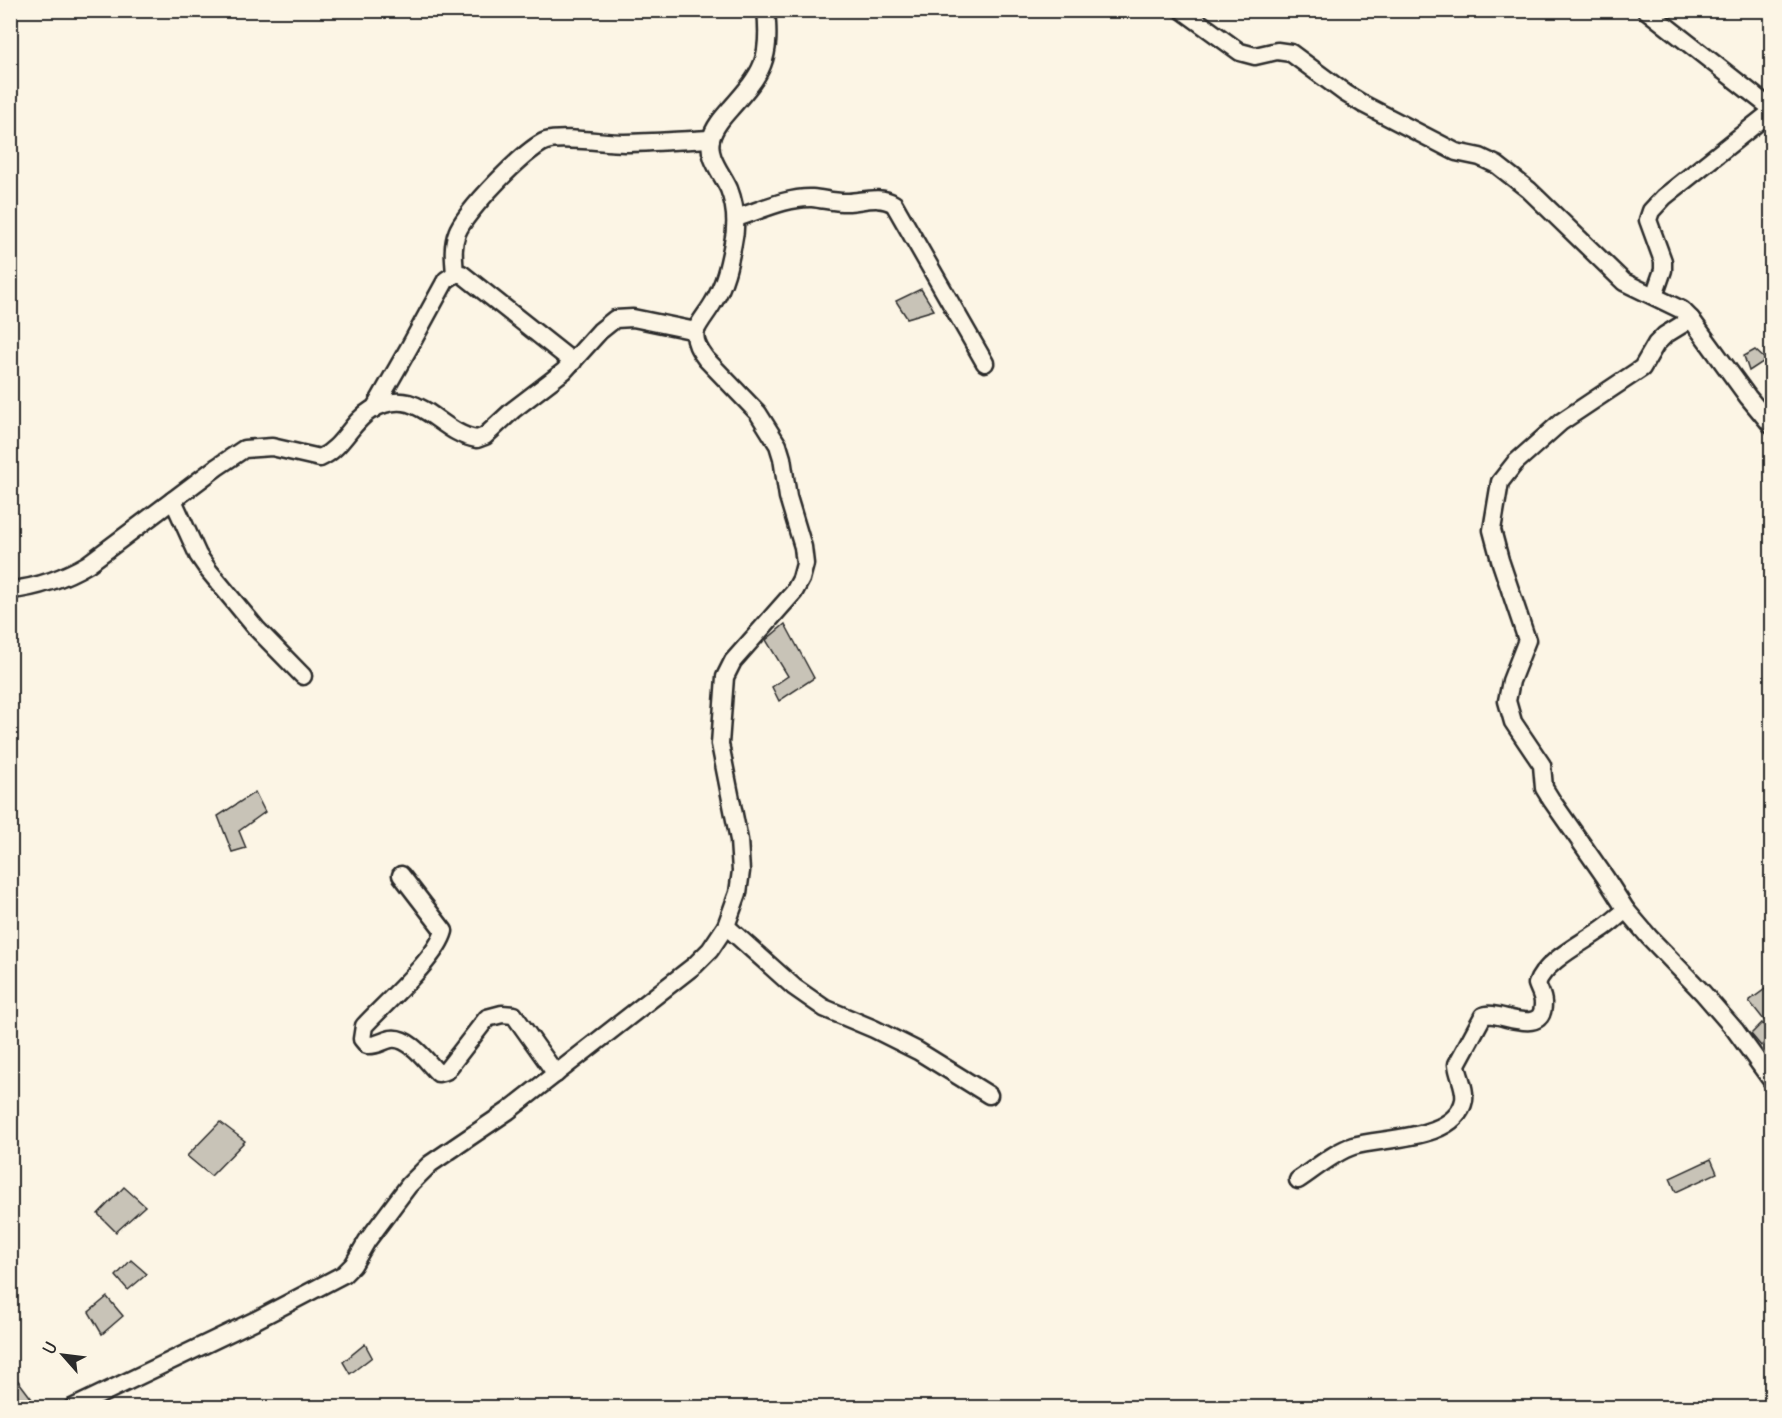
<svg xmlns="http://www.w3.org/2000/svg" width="1782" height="1418" font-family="Delius,sans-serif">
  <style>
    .building { fill: #c8c3b7; stroke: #2b2b2b; stroke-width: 1.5 }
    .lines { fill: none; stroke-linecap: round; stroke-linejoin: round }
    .minor-casing { stroke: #2b2b2b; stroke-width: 21 }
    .minor { stroke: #fcf5e5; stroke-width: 16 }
  </style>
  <rect width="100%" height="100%" fill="#fcf5e5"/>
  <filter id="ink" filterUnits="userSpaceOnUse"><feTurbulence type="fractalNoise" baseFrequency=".0167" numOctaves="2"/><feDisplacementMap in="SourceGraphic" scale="12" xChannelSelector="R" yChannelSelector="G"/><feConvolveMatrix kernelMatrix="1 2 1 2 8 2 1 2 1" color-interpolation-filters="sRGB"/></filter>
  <g filter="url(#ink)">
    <g class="building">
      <polygon points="921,289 934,310 907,318 896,301"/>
      <polygon points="1755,350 1766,360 1749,371 1744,356"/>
      <polygon points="785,624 814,678 779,701 772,687 788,676 766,640"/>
      <polygon points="255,792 265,812 239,831 246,848 232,852 218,816"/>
      <polygon points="1772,984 1772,1014 1764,1020 1749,1001"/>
      <polygon points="1762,1023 1772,1036 1761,1046 1751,1034"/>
      <polygon points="220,1122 245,1141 211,1176 187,1156"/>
      <polygon points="1711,1159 1717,1173 1676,1192 1670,1178"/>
      <polygon points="124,1187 145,1206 116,1232 98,1214"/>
      <polygon points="131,1260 147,1274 128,1290 116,1276"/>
      <polygon points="107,1297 123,1316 102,1334 89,1312"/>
      <polygon points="365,1344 372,1357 350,1374 343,1362"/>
      <polygon points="10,1370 38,1407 10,1407"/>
    </g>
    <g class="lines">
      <g class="minor-casing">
        <g id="minor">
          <polyline points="1182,10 1240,52 1255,56 1277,51 1291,53 1345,93 1363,104 1456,152 1480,157 1497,165 1529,190 1624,282 1682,310 1691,319 1748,397 1772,426"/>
          <polyline points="1646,10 1772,109"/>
          <path d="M736 218C759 211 787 197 812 198 824 199 836 203 849 202 864 201 880 195 894 204L985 363"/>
          <path d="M455 274C454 260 452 246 457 233 464 213 526 148 546 141 562 136 605 143 624 143 653 143 682 140 711 139"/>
          <polyline points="1654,296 1663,270 1663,261 1648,220 1651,211 1664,197 1772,111"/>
          <polyline points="1691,319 1665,335 1656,344 1642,368 1561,422 1515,463 1500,482 1492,530 1500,560 1527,640 1511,681 1507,701 1513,722 1542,765 1544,788 1552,801 1605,877 1626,910 1649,937 1703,993 1735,1030 1772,1081"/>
          <polyline points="374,409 410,346 446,280 455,274 462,274 573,362"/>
          <polyline points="173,500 198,555 209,571 256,628 303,676"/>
          <path d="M10 590C37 588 66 577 88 564L217 467 244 449 272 447 320 458C342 449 351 422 371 410 419 382 437 433 477 439L485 436 513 410 564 371 600 331 615 319 633 318 696 331"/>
          <path d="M401 875 444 931C437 958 384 1004 364 1026L362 1039 367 1045C377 1046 382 1041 391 1039 409 1036 427 1062 438 1073L446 1071 487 1018 502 1014 514 1015 556 1074"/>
          <polyline points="726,926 794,987 824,1008 874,1029 918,1051 989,1095"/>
          <path d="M1298 1180C1315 1169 1334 1152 1353 1146 1382 1137 1456 1141 1464 1100 1466 1088 1458 1076 1457 1064L1483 1016C1495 1008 1544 1040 1543 1003 1543 996 1539 990 1537 984 1543 963 1582 943 1599 931 1609 925 1617 917 1626 910"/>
          <path d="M72 1408 256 1320 344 1274 353 1265 367 1241 409 1185 430 1164 508 1111 695 965 710 950 726 926 738 893 741 871 739 840 720 744 725 677 733 661 794 592 801 579 805 564 803 547 788 497 782 458 778 445 758 413 706 359C700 351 693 341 696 330 700 321 708 312 713 303 725 284 729 264 733 243 737 225 736 207 729 189 722 173 707 158 711 139 714 127 723 117 731 108 763 72 771 60 766 10"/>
        </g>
      </g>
      <use href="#minor" class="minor"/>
    </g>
  </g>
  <rect width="1782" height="1418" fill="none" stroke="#fcf5e5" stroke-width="36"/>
  <rect x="18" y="18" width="1746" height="1382" fill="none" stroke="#2b2b2b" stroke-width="2" filter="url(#ink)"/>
  <g transform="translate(63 1355) rotate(298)" stroke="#fcf5e5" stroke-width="4.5" paint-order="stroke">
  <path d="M0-4.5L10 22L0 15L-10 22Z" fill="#2b2b2b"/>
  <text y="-9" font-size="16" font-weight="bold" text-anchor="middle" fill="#2b2b2b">U</text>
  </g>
</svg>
